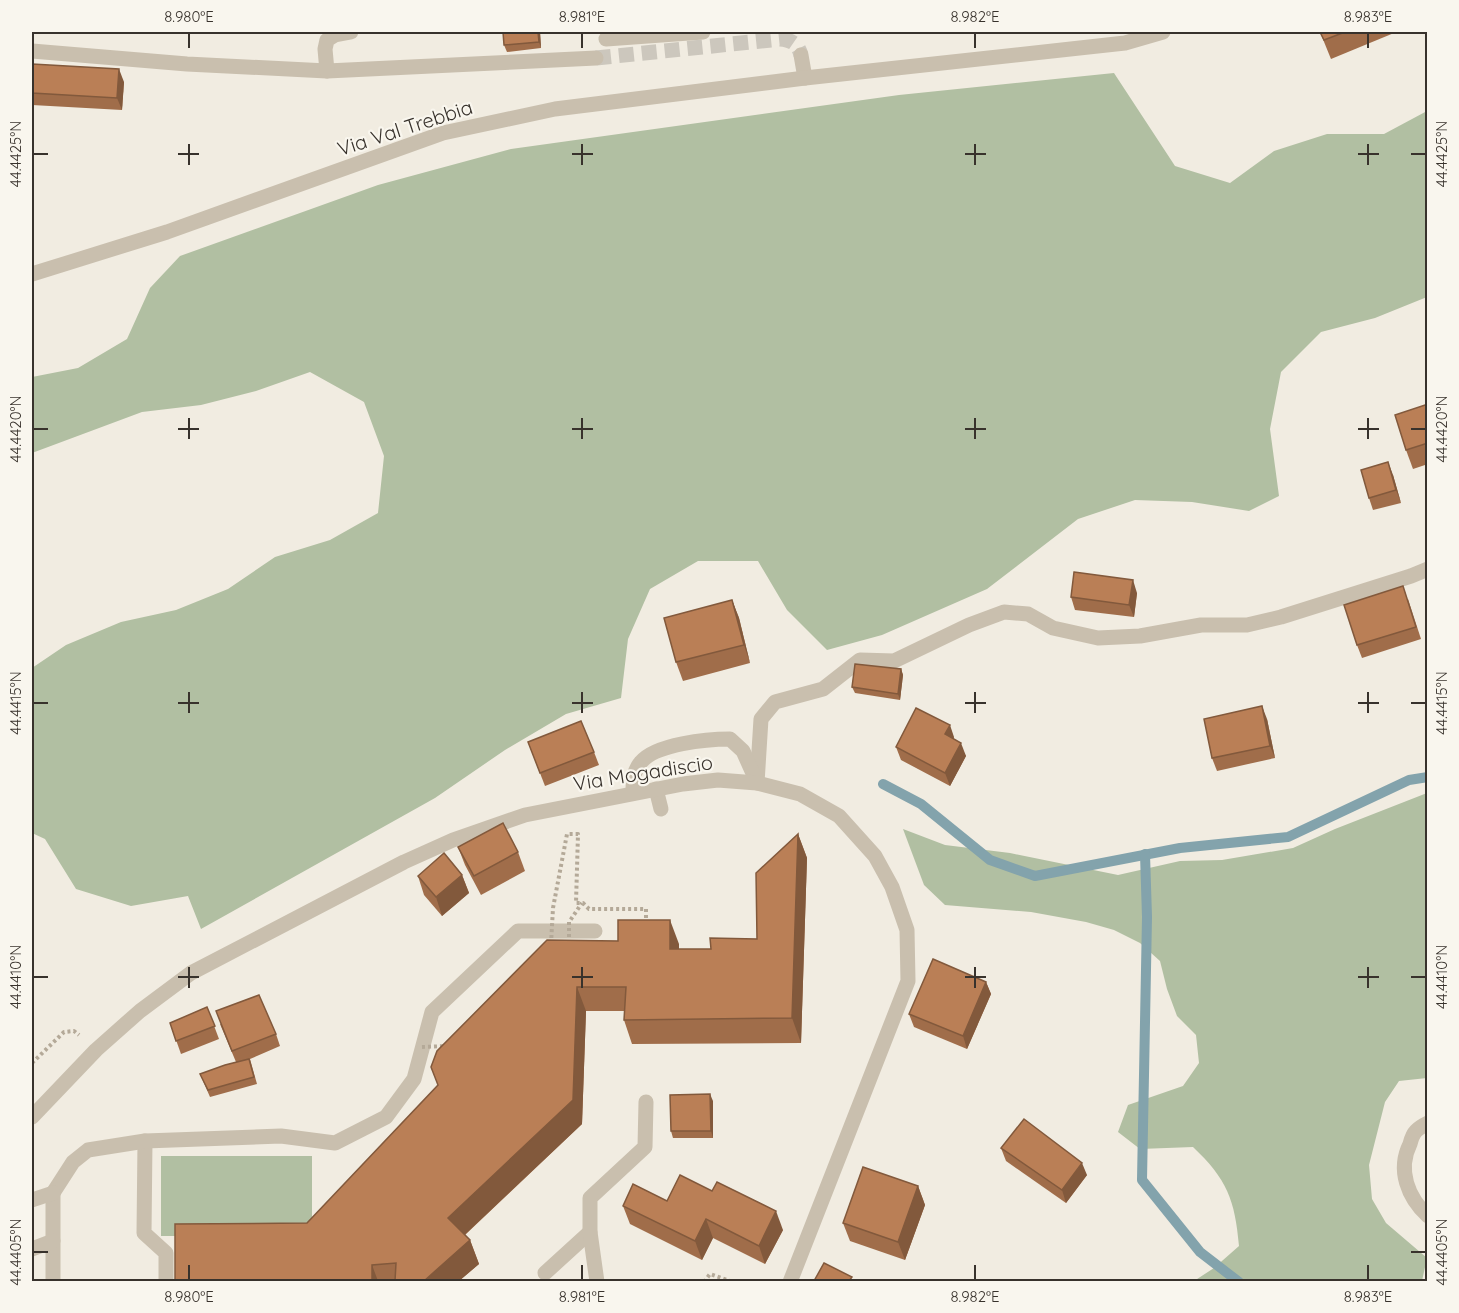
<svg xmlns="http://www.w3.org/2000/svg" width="1459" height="1313" font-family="Quicksand,sans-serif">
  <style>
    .green { fill: #b1bfa2 }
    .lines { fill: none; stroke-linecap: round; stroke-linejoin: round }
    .stream { stroke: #83a3ac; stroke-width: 10 }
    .minor-tunnel { stroke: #ccc7bd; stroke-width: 15; stroke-dasharray: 15 8; stroke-linecap: butt }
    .path { stroke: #b4a998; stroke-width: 4; stroke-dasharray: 3 3; stroke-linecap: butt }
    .minor { stroke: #c9bfae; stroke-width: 15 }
    .path-bridge { stroke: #b4a998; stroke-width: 4; stroke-dasharray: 3 3; stroke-linecap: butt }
    .wall { fill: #a06d4a }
    .shaded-wall { fill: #82593c }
    .building { fill: #ba7f56; stroke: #82593c; stroke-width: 1.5 }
    .ticks { fill: none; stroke: #38322c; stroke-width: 2 }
    .labels { text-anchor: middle; stroke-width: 4.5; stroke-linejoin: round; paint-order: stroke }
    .street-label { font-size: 20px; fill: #38322c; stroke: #f9f6ee }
    .neatline { fill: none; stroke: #38322c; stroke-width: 2 }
    .ticks-label { font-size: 15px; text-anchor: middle; fill: #38322c }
  </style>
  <rect width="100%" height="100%" fill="#f1ece1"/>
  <g class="green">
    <polygon points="1114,73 1175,166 1230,183 1274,151 1327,134 1384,134 1427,111 1427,297 1375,318 1321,332 1281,372 1270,429 1279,496 1249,511 1192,502 1135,500 1078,519 987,589 882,635 827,650 787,610 758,561 698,561 650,589 628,639 621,698 566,714 505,750 435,798 201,929 188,896 131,906 76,889 45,839 32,833 32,668 66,645 121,622 176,610 228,589 275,557 330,540 378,513 384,456 364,402 310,372 256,391 201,405 142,412 32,453 32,377 78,368 127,339 150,288 180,256 378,185 511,149 899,95"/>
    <path d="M1427 793V1078L1399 1081 1385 1102 1369 1165 1372 1199 1386 1223 1427 1258 1422 1281H1194L1214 1268 1239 1246C1235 1200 1227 1179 1193 1147L1140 1149 1118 1132 1128 1105 1183 1086 1199 1063 1196 1035 1177 1016 1167 989 1160 961 1140 943 1114 930 1086 922 1031 912 945 905 924 885 903 829 945 845 1010 853 1118 875 1180 861 1222 860 1293 848 1335 829Z"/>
    <rect x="161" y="1156" width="151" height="80"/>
  </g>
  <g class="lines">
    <g class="stream">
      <polyline points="883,784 921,804 990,860 1035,876 1180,848 1288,837 1409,780 1428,777"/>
      <polyline points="1145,854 1147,917 1142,1180 1200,1252 1239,1282"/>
    </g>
    <path class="minor-tunnel" d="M596 58 780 39C792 40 798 44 801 55"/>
    <g class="path">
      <polyline points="32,1063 64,1032 74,1031 79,1035"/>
      <polyline points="704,1282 710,1274 733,1282"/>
    </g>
    <g class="minor">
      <polyline points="606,39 703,32"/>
      <polyline points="32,51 187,64 327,71 596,58"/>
      <polyline points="801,55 805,78"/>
      <polyline points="327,71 325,49 327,40 335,35 351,32"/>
      <polyline points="32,274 167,232 443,133 555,109 805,78 1125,43 1163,32"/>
      <polyline points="757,783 761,719 775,702 823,689 860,660 894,661 969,625 1004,612 1028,614 1053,628 1098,638 1140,636 1201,625 1247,625 1281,617 1411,576 1428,569"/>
      <polyline points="656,789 661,809"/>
      <path d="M633 793C633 782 633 771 641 762 656 744 707 739 730 739L743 751 756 780"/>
      <polyline points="32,1117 96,1050 140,1011 191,973 404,862 453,840 525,815 683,784 718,780 757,783 800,794 839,816 875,856 892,887 907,930 908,981 790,1282"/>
      <path d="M1428 1123C1424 1125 1419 1128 1416 1131 1413 1134 1411 1140 1410 1144 1397 1170 1408 1198 1428 1216"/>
      <polyline points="145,1141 144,1233 166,1253 166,1282"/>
      <polyline points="53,1193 73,1162 88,1150 145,1141 281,1136 335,1143 386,1117 414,1079 432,1012 518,931 595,931"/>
      <polyline points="53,1193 53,1282"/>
      <polyline points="32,1200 53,1193"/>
      <polyline points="32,1249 53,1241"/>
      <polyline points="545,1273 590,1232"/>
      <polyline points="597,1282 590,1232 590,1198 645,1147 646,1102"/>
    </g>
    <g class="path-bridge">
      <polyline points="569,943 569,922 582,903"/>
      <polyline points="551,944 553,908 567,834 578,834 576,903 583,903 589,909 646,909 646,925"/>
      <polyline points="422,1047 446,1046"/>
    </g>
  </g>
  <g class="wall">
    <polygon points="540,32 541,48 507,52 504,45"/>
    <polygon points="1320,32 1393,32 1394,33 1331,59"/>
    <polygon points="32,64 124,82 122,110 32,105"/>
    <polygon points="1428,404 1428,464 1413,469 1406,450"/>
    <polygon points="1393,475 1401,503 1373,510 1369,498"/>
    <polygon points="1137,593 1134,617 1075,610 1071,597"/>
    <polygon points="1408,599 1421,639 1362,658 1357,645"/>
    <polygon points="732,600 739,618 750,663 683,681 676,662"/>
    <polygon points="901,669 903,675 900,700 855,693 852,687"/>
    <polygon points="1267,719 1275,758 1217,771 1212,758"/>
    <polygon points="954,737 954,739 966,756 950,786 901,760 896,747"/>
    <polygon points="528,742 594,752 599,765 545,786"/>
    <polygon points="798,834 807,858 801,1043 632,1044 624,1020 624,1011 586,1011 582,1124 465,1235 470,1240 479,1264 459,1281 175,1281 307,1223 438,1086 547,940 679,944 679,949 711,949 757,939"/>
    <polygon points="458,847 518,852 525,871 481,895 465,865"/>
    <polygon points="462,875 469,893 442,916 424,895 418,876"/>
    <polygon points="986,982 991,994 967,1049 914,1027 909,1014"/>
    <polygon points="207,1007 219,1039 181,1054 170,1023"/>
    <polygon points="220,1024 276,1034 280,1046 250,1059 257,1084 210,1097 200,1074 236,1062"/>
    <polygon points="713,1101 713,1138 673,1138 671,1131"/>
    <polygon points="1001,1148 1087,1175 1066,1203 1006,1161"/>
    <polygon points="918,1186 925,1205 905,1260 850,1241 843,1223"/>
    <polygon points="667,1201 783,1230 765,1264 713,1238 702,1260 630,1224 623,1206"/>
  </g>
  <g class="shaded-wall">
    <polygon points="538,32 540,32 541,48 539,42"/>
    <polygon points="119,69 124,82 122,110 117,98"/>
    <polygon points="1388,462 1393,475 1401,503 1396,490"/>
    <polygon points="1133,580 1137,593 1134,617 1129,605"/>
    <polygon points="732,600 739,618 750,663 744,645"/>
    <polygon points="901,669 903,675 900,700 898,694"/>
    <polygon points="1262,706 1267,719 1275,758 1270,746"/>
    <polygon points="950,725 954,737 949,747 945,734"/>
    <polygon points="961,743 966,756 950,786 945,773"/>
    <polygon points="798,834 807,858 801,1043 792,1018"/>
    <polygon points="462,875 469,893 442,916 436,897"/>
    <polygon points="670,920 679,944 679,973 670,949"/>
    <polygon points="986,982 991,994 967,1049 963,1036"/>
    <polygon points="577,987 586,1011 582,1124 457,1242 448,1218"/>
    <polygon points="710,1094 713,1101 713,1138 711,1131"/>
    <polygon points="1082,1163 1087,1175 1066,1203 1062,1190"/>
    <polygon points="918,1186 925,1205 905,1260 898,1242"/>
    <polygon points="776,1211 783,1230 765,1264 759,1246"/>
    <polygon points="706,1219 713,1238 702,1260 695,1241"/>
    <polygon points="470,1240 479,1264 459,1281 424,1281"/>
    <polygon points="372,1265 378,1281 372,1281"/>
  </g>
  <g class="building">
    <polygon points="503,32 538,32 539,42 504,45"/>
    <polygon points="1320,32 1345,32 1324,40"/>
    <polygon points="32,64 119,69 117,98 32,93"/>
    <polygon points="1428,404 1428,443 1406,450 1395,415"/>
    <polygon points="1388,462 1396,490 1369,498 1361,470"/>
    <polygon points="1074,572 1133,580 1129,605 1071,597"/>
    <polygon points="1403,586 1416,627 1357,645 1344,605"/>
    <polygon points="732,600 744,645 676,662 664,618"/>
    <polygon points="855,664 901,669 898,694 852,687"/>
    <polygon points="1262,706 1270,746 1212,758 1204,719"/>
    <polygon points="916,708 950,725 945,734 961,743 945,773 896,747"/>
    <polygon points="581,721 594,752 540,773 528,742"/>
    <polygon points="503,823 518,852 474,876 458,847"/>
    <polygon points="798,834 792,1018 624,1020 626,987 577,987 573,1100 448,1218 470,1240 424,1281 395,1281 396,1263 372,1265 372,1281 175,1281 175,1224 307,1223 438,1085 431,1067 437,1051 547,940 618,941 618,920 670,920 670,949 711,949 710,938 757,939 756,873"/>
    <polygon points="444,853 462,875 436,897 418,876"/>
    <polygon points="933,959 986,982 963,1036 909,1014"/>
    <polygon points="259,995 276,1034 232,1051 216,1011"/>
    <polygon points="207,1007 215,1026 176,1041 170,1023"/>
    <polygon points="249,1059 254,1077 208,1090 200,1074 225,1065"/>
    <polygon points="710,1094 711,1131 671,1131 670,1095"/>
    <polygon points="1024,1119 1082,1163 1062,1190 1001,1148"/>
    <polygon points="863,1167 918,1186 898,1242 843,1223"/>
    <polygon points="680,1175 712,1191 717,1182 776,1211 759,1246 706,1219 695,1241 623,1206 633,1184 667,1201"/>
    <polygon points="824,1263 852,1277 849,1281 814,1281"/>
  </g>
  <path class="ticks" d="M189 33V48M582 33V48M975 33V48M1368 33V48M189 144V165M582 144V165M975 144V165M1368 144V165M33 154H48M178 154H199M572 154H593M965 154H986M1358 154H1379M1411 154H1426M189 418V439M582 418V439M975 418V439M1368 418V439M33 429H48M178 429H199M572 429H593M965 429H986M1358 429H1379M1411 429H1426M189 692V713M582 692V713M975 692V713M1368 692V713M33 703H48M178 703H199M572 703H593M965 703H986M1358 703H1379M1411 703H1426M189 967V988M582 967V988M975 967V988M1368 967V988M33 977H48M178 977H199M572 977H593M965 977H986M1358 977H1379M1411 977H1426M33 1252H48M1411 1252H1426M189 1265V1280M582 1265V1280M975 1265V1280M1368 1265V1280"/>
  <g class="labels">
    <g class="street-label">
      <text transform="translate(405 128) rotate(-18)" y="7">Via Val Trebbia</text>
      <text transform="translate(643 773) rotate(-9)" y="7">Via Mogadiscio</text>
    </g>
  </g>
  <rect width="1459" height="1313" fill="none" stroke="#f9f6ee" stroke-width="66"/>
  <rect x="33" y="33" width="1393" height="1247" class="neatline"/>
  <g class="ticks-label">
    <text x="189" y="22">8.980°E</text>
    <text x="582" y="22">8.981°E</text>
    <text x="975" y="22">8.982°E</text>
    <text x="1368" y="22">8.983°E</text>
    <text transform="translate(16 154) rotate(-90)" y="5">44.4425°N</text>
    <text transform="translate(1442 154) rotate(-90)" y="5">44.4425°N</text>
    <text transform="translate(16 429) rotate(-90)" y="5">44.4420°N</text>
    <text transform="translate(1442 429) rotate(-90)" y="5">44.4420°N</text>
    <text transform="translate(16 703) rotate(-90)" y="5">44.4415°N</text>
    <text transform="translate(1442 703) rotate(-90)" y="5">44.4415°N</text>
    <text transform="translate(16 977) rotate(-90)" y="5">44.4410°N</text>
    <text transform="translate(1442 977) rotate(-90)" y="5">44.4410°N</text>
    <text transform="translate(16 1252) rotate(-90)" y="5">44.4405°N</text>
    <text transform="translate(1442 1252) rotate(-90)" y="5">44.4405°N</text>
    <text x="189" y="1302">8.980°E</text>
    <text x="582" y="1302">8.981°E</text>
    <text x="975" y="1302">8.982°E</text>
    <text x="1368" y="1302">8.983°E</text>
  </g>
</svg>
